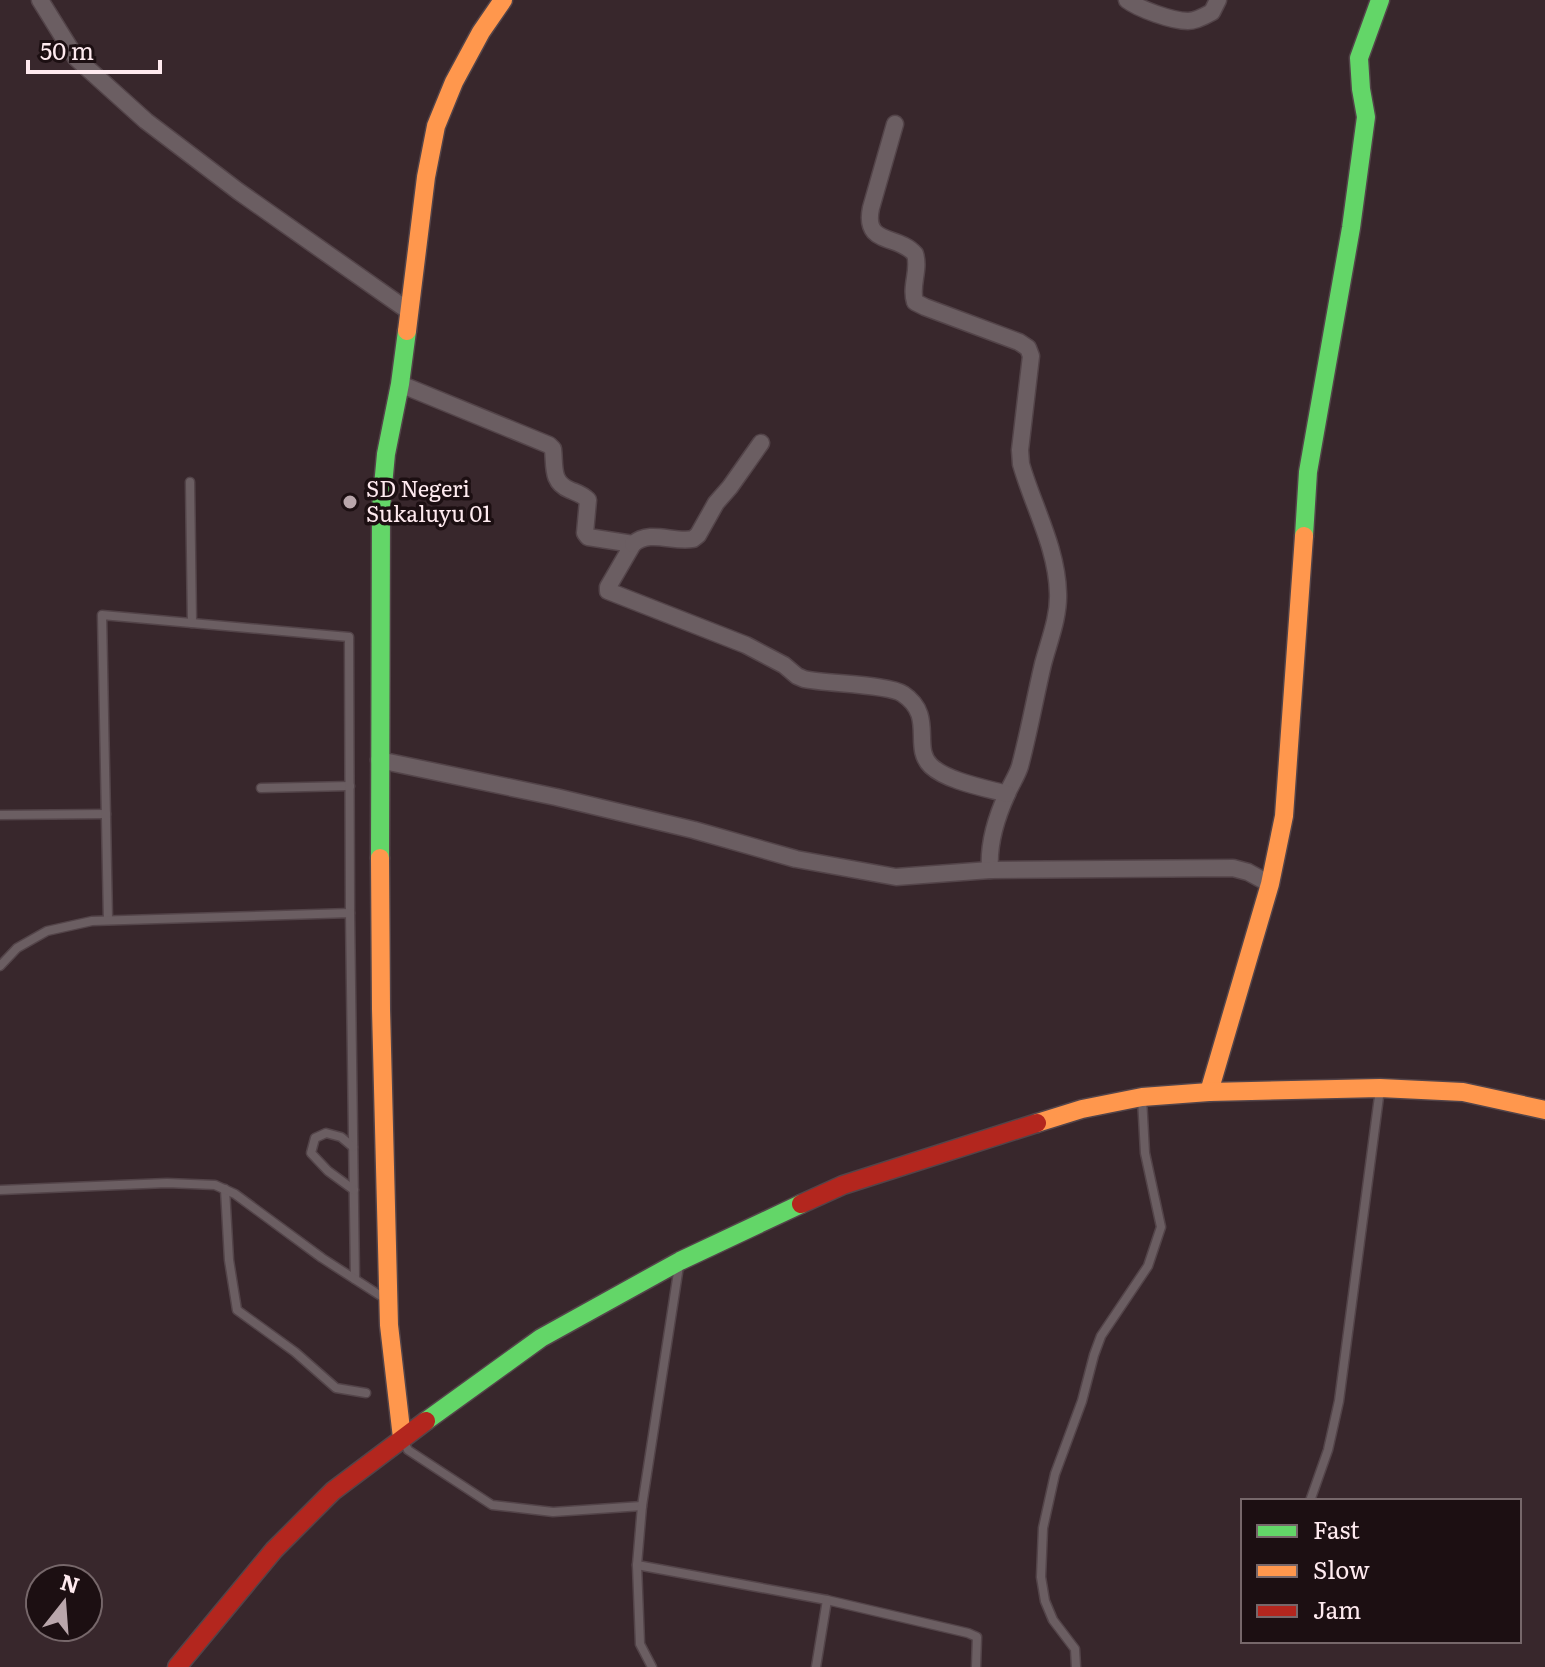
<svg xmlns="http://www.w3.org/2000/svg" width="1545" height="1667" font-family="Literata,serif">
  <style>
    .lines { fill: none; stroke-linecap: round; stroke-linejoin: round }
    .lane-casing { stroke: #534449; stroke-width: 11 }
    .street-casing { stroke: #534449; stroke-width: 19 }
    .fast-casing { stroke: #534449; stroke-width: 21 }
    .slow-casing { stroke: #534449; stroke-width: 21 }
    .jam-casing { stroke: #534449; stroke-width: 21 }
    .lane { stroke: #6b5e62; stroke-width: 8 }
    .street { stroke: #6b5e62; stroke-width: 16 }
    .fast { stroke: #63d668; stroke-width: 18 }
    .slow { stroke: #ff974d; stroke-width: 18 }
    .jam { stroke: #b3261e; stroke-width: 18 }
    .poi-dot { fill: #b9a6ab; stroke: #1c0f12; stroke-width: 3 }
    .labels { text-anchor: middle; stroke-width: 7; stroke-linejoin: round; paint-order: stroke }
    .poi-label { font-size: 22px; fill: #feeaef; stroke: #1c0f12; text-anchor: start }
  </style>
  <rect width="100%" height="100%" fill="#38272c"/>
  <g class="lines">
    <g class="lane-casing">
      <g id="lane">
        <polyline points="190,482 192,623"/>
        <polyline points="261,788 350,786"/>
        <polyline points="0,815 106,814"/>
        <polyline points="108,920 102,615 349,637 350,913"/>
        <polyline points="0,966 17,948 47,931 92,921 350,913 355,1279"/>
        <polyline points="353,1147 341,1137 326,1133 315,1138 311,1153 328,1171 354,1190"/>
        <polyline points="225,1189 229,1260 237,1310 295,1352 336,1388 366,1393"/>
        <polyline points="0,1190 167,1183 215,1185 235,1194 322,1258 384,1298"/>
        <polyline points="403,1440 408,1450 492,1505 553,1512 642,1506"/>
        <polyline points="1310,1501 1328,1450 1339,1401 1380,1089"/>
        <polyline points="637,1565 827,1600 968,1633 977,1637 976,1667"/>
        <polyline points="652,1667 640,1644 637,1565 642,1506 679,1266"/>
        <polyline points="816,1667 827,1600"/>
        <polyline points="1076,1667 1075,1649 1053,1620 1045,1601 1041,1577 1043,1528 1055,1474 1082,1401 1094,1355 1101,1336 1148,1266 1161,1227 1145,1153 1142,1098"/>
      </g>
    </g>
    <g class="street-casing">
      <g id="street">
        <polyline points="40,0 76,58 146,121 238,191 410,312"/>
        <path d="M1127 0C1139 9 1172 21 1188 21 1196 21 1205 16 1212 12L1218 0"/>
        <path d="M895 124 871 208C863 246 898 234 915 254 920 270 910 286 915 302L925 307 1019 342 1028 348 1031 356 1020 450 1021 464C1033 506 1057 548 1058 593 1059 617 1049 641 1043 664 1035 698 1029 732 1020 766 1017 776 1011 784 1007 794 996 818 988 843 990 870"/>
        <path d="M400 384 549 445 553 449C555 467 551 482 570 490 577 493 582 494 588 500L585 533 588 537 633 544 608 587V591L746 645 784 665 797 676 804 679C826 684 889 684 903 694 936 716 911 747 931 766 947 781 985 788 1007 794"/>
        <path d="M633 544C650 529 673 543 693 539L698 535 716 503 730 487 761 443"/>
        <polyline points="379,760 556,797 694,830 796,859 896,877 990,870 1233,868 1248,872 1270,884"/>
      </g>
    </g>
    <g class="fast-casing">
      <g id="fast">
        <polyline points="1304,536 1308,472 1351,228 1366,117 1361,89 1359,58 1380,0"/>
        <polyline points="380,858 381,507 386,454 400,384 407,331"/>
        <polyline points="426,1421 541,1338 680,1261 801,1204"/>
      </g>
    </g>
    <g class="slow-casing">
      <g id="slow">
        <polyline points="407,331 426,177 436,126 454,82 481,32 503,0"/>
        <polyline points="380,858 381,1009 389,1325 402,1438"/>
        <polyline points="1209,1092 1270,884 1284,816 1304,536"/>
        <polyline points="1037,1123 1082,1109 1142,1097 1209,1092 1380,1088 1463,1092 1545,1110"/>
      </g>
    </g>
    <g class="jam-casing">
      <g id="jam">
        <polyline points="801,1204 843,1185 1037,1123"/>
        <polyline points="177,1667 274,1550 333,1491 426,1421"/>
      </g>
    </g>
    <use href="#lane" class="lane"/>
    <use href="#street" class="street"/>
    <use href="#fast" class="fast"/>
    <use href="#slow" class="slow"/>
    <use href="#jam" class="jam"/>
  </g>
  <circle class="poi-dot" cx="350" cy="502" r="8"/>
  <g class="labels">
    <g class="poi-label">
      <text x="366" y="497">SD Negeri<tspan x="366" dy="25">Sukaluyu 01</tspan></text>
    </g>
  </g>
  <rect x="1241" y="1499" width="280" height="144" fill="#1c0f12" stroke="#76676a" stroke-width="2"/>
  <rect x="1257" y="1525" width="40" height="12" fill="#63d668" stroke="#76676a" stroke-width="2"/>
  <text x="1313" y="1539" font-size="24" fill="#feeaef">Fast</text>
  <rect x="1257" y="1565" width="40" height="12" fill="#ff974d" stroke="#76676a" stroke-width="2"/>
  <text x="1313" y="1579" font-size="24" fill="#feeaef">Slow</text>
  <rect x="1257" y="1605" width="40" height="12" fill="#b3261e" stroke="#76676a" stroke-width="2"/>
  <text x="1313" y="1619" font-size="24" fill="#feeaef">Jam</text>
  <g transform="translate(64 1603) rotate(17)"><circle r="38" fill="#1c0f12" stroke="#76676a" stroke-width="2"/>
  <path d="M0-6L14 30L0 20L-14 30Z" fill="#b9a6ab"/>
  <text y="-12" font-size="22" font-weight="bold" text-anchor="middle" fill="#feeaef">N</text>
  </g>
  <path d="M28 60v12h132v-12" fill="none" stroke="#feeaef" stroke-width="4"/>
  <text x="40" y="60" font-size="24" fill="#feeaef" stroke="#1c0f12" stroke-width="6" paint-order="stroke">50 m</text>
</svg>
